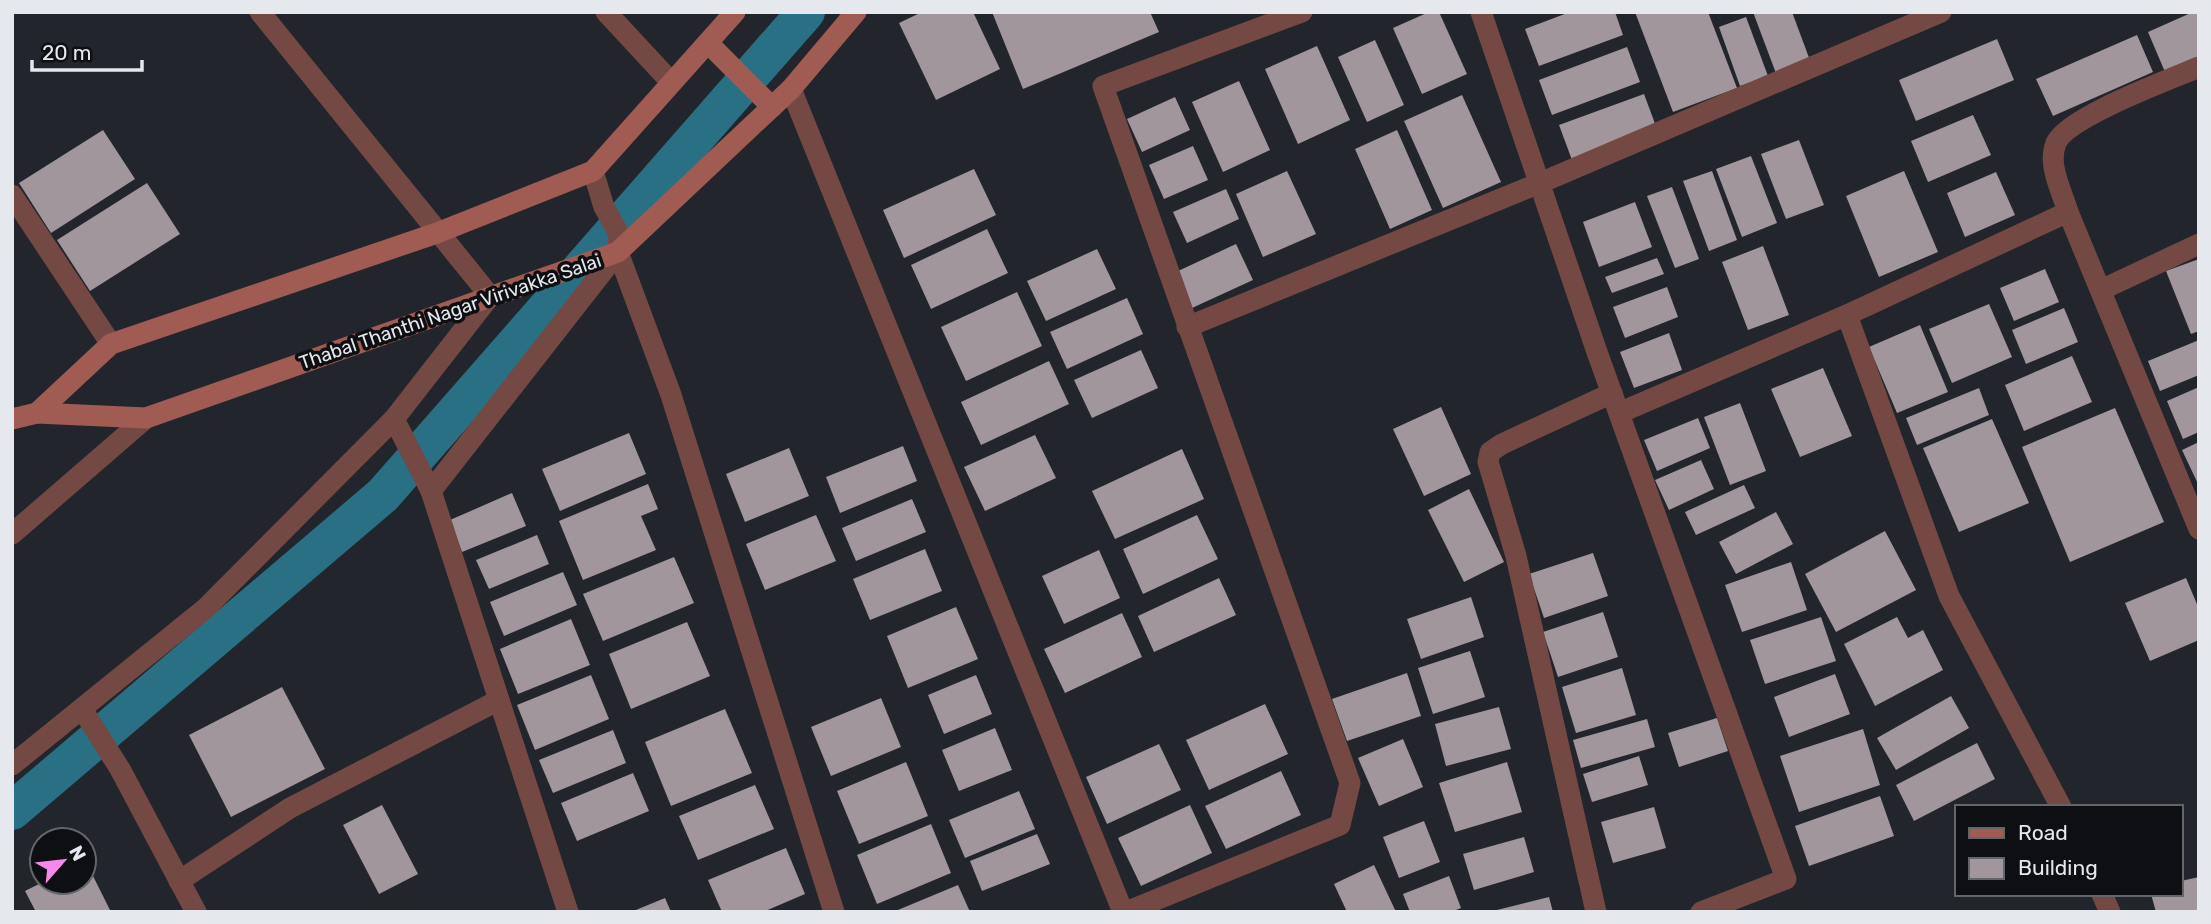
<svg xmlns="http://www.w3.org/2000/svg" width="2211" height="924" font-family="Rubik,sans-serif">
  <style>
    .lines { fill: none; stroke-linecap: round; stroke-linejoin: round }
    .canal { stroke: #297084; stroke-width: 38 }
    .building { fill: #a0969c }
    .minor { stroke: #744943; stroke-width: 21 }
    .secondary { stroke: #a05b52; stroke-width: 21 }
    .labels { text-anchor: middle; stroke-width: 7; stroke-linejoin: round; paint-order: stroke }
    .street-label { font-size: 19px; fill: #e5e8ec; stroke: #0d0f12 }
  </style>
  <rect width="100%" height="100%" fill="#22262c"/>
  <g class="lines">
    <polyline class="canal" points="12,811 383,495 806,12"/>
  </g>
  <g class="building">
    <polygon points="922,12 973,12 1000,69 936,100 899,23"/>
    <polygon points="992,12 1150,12 1159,32 1023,89"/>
    <polygon points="1429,12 1439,12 1467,74 1422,94 1393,28"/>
    <polygon points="1570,12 1615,12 1623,35 1539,66 1525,29"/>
    <polygon points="1635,12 1708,12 1737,88 1673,112"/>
    <polygon points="1753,12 1792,12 1811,63 1777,76"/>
    <polygon points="2193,12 2199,12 2199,57 2165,72 2148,32"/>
    <polygon points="1746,17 1768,76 1740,86 1719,27"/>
    <polygon points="2137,35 2153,72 2053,116 2036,79"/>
    <polygon points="1997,39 2014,80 1916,121 1899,80"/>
    <polygon points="1375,40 1404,105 1367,122 1338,57"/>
    <polygon points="1317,46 1350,120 1298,144 1265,69"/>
    <polygon points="1627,47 1640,82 1552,115 1539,80"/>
    <polygon points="1239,81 1270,150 1223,172 1192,102"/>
    <polygon points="1644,94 1657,129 1572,160 1559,125"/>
    <polygon points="1462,95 1501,182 1443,208 1404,121"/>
    <polygon points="1175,97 1190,130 1142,152 1127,119"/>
    <polygon points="1973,115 1991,155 1928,182 1911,141"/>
    <polygon points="103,130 135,179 51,233 19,183"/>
    <polygon points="1397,130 1432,210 1390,229 1355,149"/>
    <polygon points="1799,140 1824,205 1786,219 1761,154"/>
    <polygon points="1193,146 1208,180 1164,199 1149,165"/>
    <polygon points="1751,156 1777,223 1742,237 1716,169"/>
    <polygon points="974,169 996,215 904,258 883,210"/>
    <polygon points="1287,171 1316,234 1263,257 1236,194"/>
    <polygon points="1712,171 1737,240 1709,251 1683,181"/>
    <polygon points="1904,171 1938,252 1879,277 1846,196"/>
    <polygon points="1996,172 2015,215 1965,237 1947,193"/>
    <polygon points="147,183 180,234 90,291 57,240"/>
    <polygon points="1672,187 1699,259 1675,268 1647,196"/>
    <polygon points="1226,189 1239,219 1187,243 1173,212"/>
    <polygon points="1635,202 1652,247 1599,267 1583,222"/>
    <polygon points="987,229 1008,273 931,309 911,265"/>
    <polygon points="1236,244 1253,280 1192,308 1176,272"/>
    <polygon points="1763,246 1789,315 1748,330 1722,262"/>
    <polygon points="1097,249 1116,289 1046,321 1027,281"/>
    <polygon points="1657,258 1664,274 1612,293 1605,277"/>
    <polygon points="2199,259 2199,331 2191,334 2166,271"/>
    <polygon points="2045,269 2059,302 2014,321 2000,288"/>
    <polygon points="1667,287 1678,317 1625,338 1613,307"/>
    <polygon points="1017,292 1042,346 966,381 941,327"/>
    <polygon points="1127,298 1143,334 1067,369 1050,332"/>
    <polygon points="1989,304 2012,357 1952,383 1929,329"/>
    <polygon points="2064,308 2078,342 2026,364 2012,330"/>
    <polygon points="1920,325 1948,392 1897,413 1869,347"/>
    <polygon points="1669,333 1682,370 1634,388 1620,352"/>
    <polygon points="2199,340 2199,375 2160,391 2148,361"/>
    <polygon points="1141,350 1158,388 1092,418 1074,380"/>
    <polygon points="2072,356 2092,402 2024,431 2005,385"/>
    <polygon points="1049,361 1069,404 981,445 961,402"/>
    <polygon points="1823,368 1852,436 1800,457 1771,389"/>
    <polygon points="2199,387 2199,432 2183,439 2167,401"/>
    <polygon points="1979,388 1989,415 1917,445 1906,418"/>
    <polygon points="1740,403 1766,471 1730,485 1704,417"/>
    <polygon points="1441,407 1471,474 1424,496 1393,429"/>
    <polygon points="2115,408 2164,522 2070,562 2022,447"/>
    <polygon points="1698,418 1710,448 1657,471 1644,440"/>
    <polygon points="1992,419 2029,503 1959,532 1923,448"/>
    <polygon points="629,433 646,474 560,511 542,469"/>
    <polygon points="1035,435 1056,478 985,511 964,467"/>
    <polygon points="2199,442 2199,486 2182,450"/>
    <polygon points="903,446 917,481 840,513 826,477"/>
    <polygon points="789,448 809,496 745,522 726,474"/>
    <polygon points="1182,449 1204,499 1115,539 1092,491"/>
    <polygon points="1701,460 1714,489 1669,510 1655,480"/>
    <polygon points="648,484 658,509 641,516 656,550 583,580 559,521"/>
    <polygon points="1744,485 1755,508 1696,535 1685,512"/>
    <polygon points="1469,489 1504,562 1464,582 1428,510"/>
    <polygon points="512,493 526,526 462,552 450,520"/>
    <polygon points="912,499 926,532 856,561 842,528"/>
    <polygon points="1776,512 1793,544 1736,574 1719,542"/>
    <polygon points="816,515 836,561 765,590 746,544"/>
    <polygon points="1197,515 1218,559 1143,594 1123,549"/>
    <polygon points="1885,531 1916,590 1836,632 1805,574"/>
    <polygon points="537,535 549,564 489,589 476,560"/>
    <polygon points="925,549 942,591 870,620 853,579"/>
    <polygon points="1099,550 1120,598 1064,624 1042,576"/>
    <polygon points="1593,553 1608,596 1544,618 1529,574"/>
    <polygon points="674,557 694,603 603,641 583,594"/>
    <polygon points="1791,562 1807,610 1742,632 1725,585"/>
    <polygon points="563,572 577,605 504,636 490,602"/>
    <polygon points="1219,578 1236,615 1154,652 1138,616"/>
    <polygon points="2186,578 2199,609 2199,640 2150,661 2125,603"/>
    <polygon points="1471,597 1484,637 1421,659 1407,619"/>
    <polygon points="956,607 978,659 908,688 887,636"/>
    <polygon points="1603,612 1618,657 1558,677 1543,632"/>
    <polygon points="1122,613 1142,657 1065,693 1044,649"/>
    <polygon points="1821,617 1836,661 1765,684 1750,640"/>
    <polygon points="1897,617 1908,638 1923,630 1943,670 1875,706 1844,644"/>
    <polygon points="571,619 590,665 518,694 500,649"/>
    <polygon points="687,622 710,676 631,709 609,654"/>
    <polygon points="1470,651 1485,697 1433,714 1418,668"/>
    <polygon points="1622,668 1636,715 1576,733 1562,687"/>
    <polygon points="1407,673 1421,716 1347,741 1332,699"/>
    <polygon points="1835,674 1850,714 1789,737 1774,697"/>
    <polygon points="591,675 609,719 535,750 517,705"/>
    <polygon points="976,675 992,714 944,734 928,695"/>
    <polygon points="282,687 325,769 231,817 189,735"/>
    <polygon points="1951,696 1969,728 1896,770 1877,738"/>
    <polygon points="881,698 901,747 831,776 811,727"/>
    <polygon points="1265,704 1288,754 1209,790 1186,740"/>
    <polygon points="1499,707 1511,749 1446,766 1435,724"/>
    <polygon points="725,709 752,773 671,806 645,742"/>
    <polygon points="1717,718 1728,751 1679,767 1668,733"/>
    <polygon points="1647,719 1655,747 1581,768 1573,740"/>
    <polygon points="995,728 1012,770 959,791 942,750"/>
    <polygon points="1863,729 1880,785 1799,812 1780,756"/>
    <polygon points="613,730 626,763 553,793 539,760"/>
    <polygon points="1403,739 1423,787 1379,806 1358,758"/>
    <polygon points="1977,743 1995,779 1914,821 1896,785"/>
    <polygon points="1159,744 1181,790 1107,824 1086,777"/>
    <polygon points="1639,756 1648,785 1592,802 1583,774"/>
    <polygon points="906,762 928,816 859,844 837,791"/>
    <polygon points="1507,762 1522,812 1455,832 1439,783"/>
    <polygon points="1281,771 1301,815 1226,849 1205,806"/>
    <polygon points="633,773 649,811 577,841 561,803"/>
    <polygon points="755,785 774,829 698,860 679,816"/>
    <polygon points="1019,791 1035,829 965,858 949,820"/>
    <polygon points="1880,796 1894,836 1809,866 1795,826"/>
    <polygon points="382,805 418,874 379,894 343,825"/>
    <polygon points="1190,805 1212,853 1141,886 1118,838"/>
    <polygon points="1654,807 1666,848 1613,863 1601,822"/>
    <polygon points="1424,821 1440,862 1399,878 1383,837"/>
    <polygon points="931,824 951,873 877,904 857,855"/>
    <polygon points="1037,834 1050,864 982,891 970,861"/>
    <polygon points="1524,837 1534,872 1474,890 1463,854"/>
    <polygon points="786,848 805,894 763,912 722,912 708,880"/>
    <polygon points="84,858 111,912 36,912 25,891 43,882 84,882"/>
    <polygon points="1374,865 1396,912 1347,912 1334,884"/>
    <polygon points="1449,876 1461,908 1451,912 1410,912 1403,894"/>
    <polygon points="2199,877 2199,912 2156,912 2151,894 2181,894 2181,881"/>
    <polygon points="958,885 970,912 893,912"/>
    <polygon points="1549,897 1553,912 1494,912 1493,911"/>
    <polygon points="665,898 671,912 631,912"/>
  </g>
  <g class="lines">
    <g class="minor">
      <polyline points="606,12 671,82"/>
      <polyline points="1481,12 1597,352 1786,879 1701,912"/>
      <polyline points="791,89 1123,912"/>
      <polyline points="593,171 604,207 619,234 618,252 671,395 834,912"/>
      <polyline points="12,195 111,344"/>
      <path d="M2068 212C2062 191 2047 165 2056 143 2067 117 2169 80 2199 67"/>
      <polyline points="2101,290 2199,244"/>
      <polyline points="1847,315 1949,596 2061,807"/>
      <polyline points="1187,327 1540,183 1941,12"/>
      <polyline points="1619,413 1847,315 2068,212 2199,529"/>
      <polyline points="394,419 431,491 568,912"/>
      <polyline points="431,491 618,252"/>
      <polyline points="12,534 146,418"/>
      <polyline points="82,709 120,769 196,912"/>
      <polyline points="12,765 206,608 394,419 490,296 260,12"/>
      <polyline points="179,881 290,808 499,700"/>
      <polyline points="2102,894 2110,912"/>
      <polyline points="1126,912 1340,825 1350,783 1103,86 1302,12"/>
      <polyline points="1596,912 1516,556 1488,462 1490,452 1502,444 1612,393"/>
    </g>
    <g class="secondary">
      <polyline points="708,43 772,107"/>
      <polyline points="37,413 111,344 437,233 593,171 735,12"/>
      <polyline points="12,419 37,413 146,418 618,252 791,89 856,12"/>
    </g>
  </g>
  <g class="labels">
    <g class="street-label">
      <text transform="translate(450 311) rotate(-19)" y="7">Thabal Thanthi Nagar Virivakka Salai</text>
    </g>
  </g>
  <rect width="2211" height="924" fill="none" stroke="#e5e8ec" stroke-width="28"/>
  <rect x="1955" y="805" width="228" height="91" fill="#0d0f12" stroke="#636669" stroke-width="2"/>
  <rect x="1969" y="828" width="35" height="10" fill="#a05b52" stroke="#636669" stroke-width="2"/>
  <text x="2018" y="840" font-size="21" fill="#e5e8ec">Road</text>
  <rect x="1969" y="858" width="35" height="21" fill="#a0969c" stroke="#636669" stroke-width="2"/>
  <text x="2018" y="875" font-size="21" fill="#e5e8ec">Building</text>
  <g transform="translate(63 861) rotate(62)"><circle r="33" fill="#0d0f12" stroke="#636669" stroke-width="2"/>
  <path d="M0-5L12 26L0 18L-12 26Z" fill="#f788ec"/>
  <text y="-10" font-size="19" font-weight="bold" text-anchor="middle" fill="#e5e8ec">N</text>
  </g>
  <path d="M32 60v10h110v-10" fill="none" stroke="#e5e8ec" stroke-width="3.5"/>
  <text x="42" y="60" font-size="21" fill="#e5e8ec" stroke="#0d0f12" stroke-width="5" paint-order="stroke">20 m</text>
</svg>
